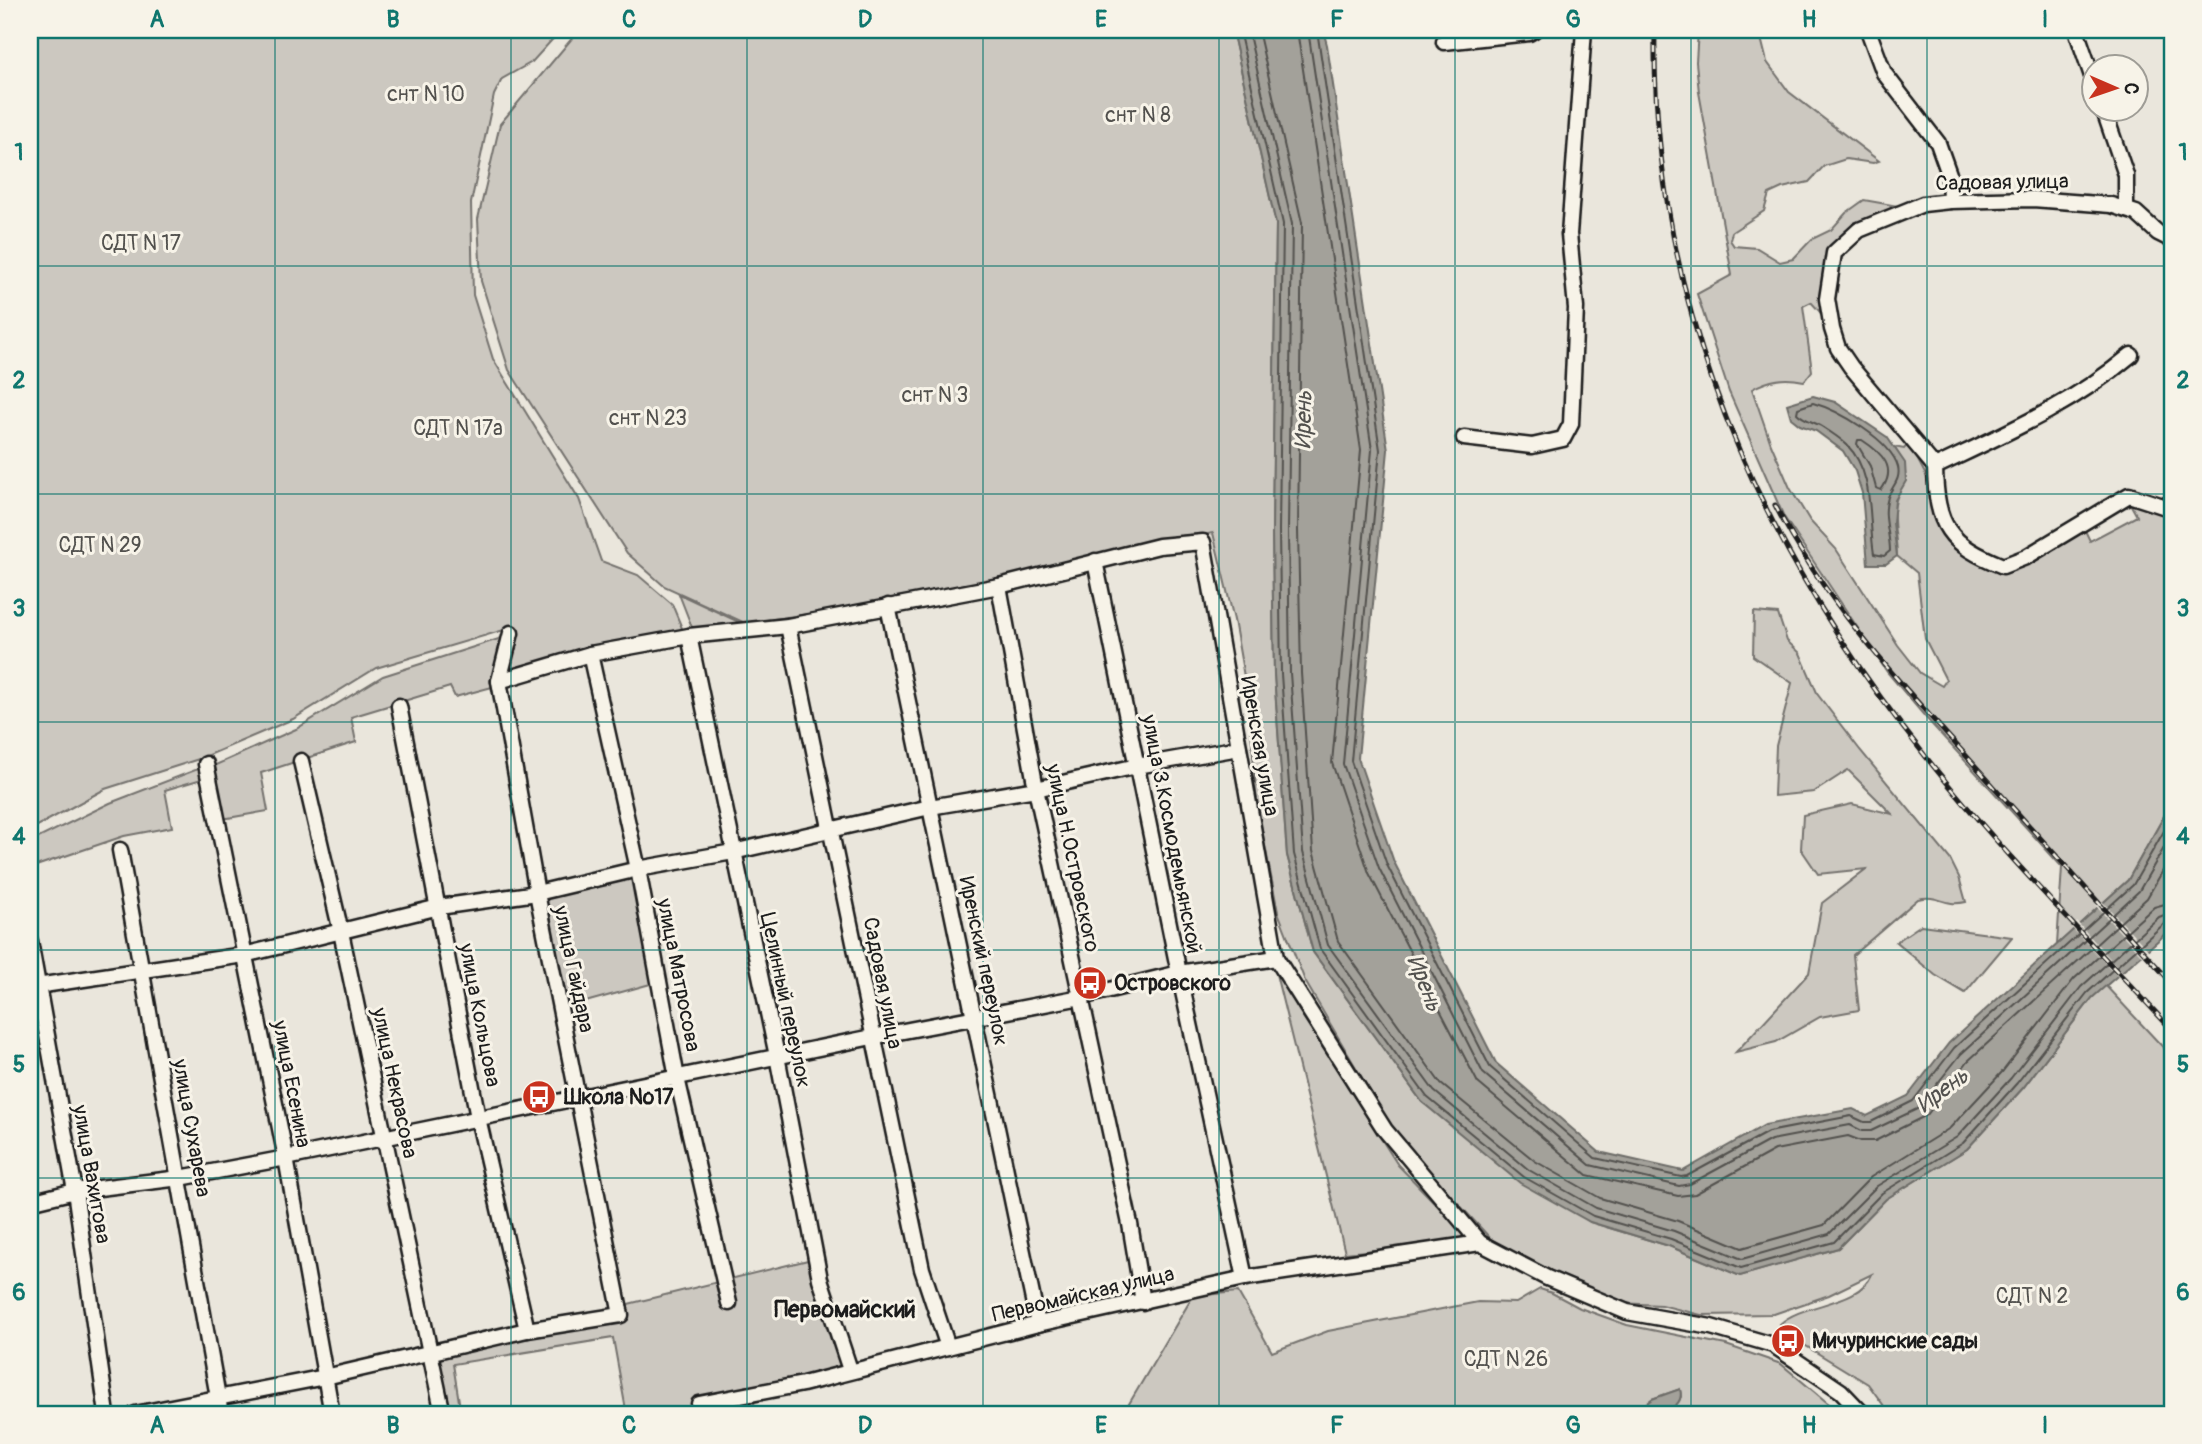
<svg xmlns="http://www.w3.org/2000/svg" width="2202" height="1444" font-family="Pangolin,sans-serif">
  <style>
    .green { fill: #ccc8c0; stroke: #74726e; stroke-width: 2 }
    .water { fill: #a3a19a; stroke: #6d6c68; stroke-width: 2 }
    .pier { fill: #eae6dc }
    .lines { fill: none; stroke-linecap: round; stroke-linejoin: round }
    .shore { stroke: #52514e; stroke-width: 2 }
    .minor-casing { stroke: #1c1c1c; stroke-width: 19 }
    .minor { stroke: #f7f3e8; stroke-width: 14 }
    .rail-casing { stroke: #1c1c1c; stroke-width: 5 }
    .rail { stroke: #f7f3e8; stroke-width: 2.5; stroke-dasharray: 8; stroke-linecap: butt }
    .grid { fill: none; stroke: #0f766e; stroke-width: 2; stroke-opacity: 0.55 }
    .labels { text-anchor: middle; stroke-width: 6; stroke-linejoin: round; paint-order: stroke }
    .park-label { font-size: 21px; fill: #51504d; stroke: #f7f3e8 }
    .street-label { font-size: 21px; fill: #1c1c1c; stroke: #f7f3e8 }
    .poi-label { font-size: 21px; font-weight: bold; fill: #1c1c1c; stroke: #f7f3e8; text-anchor: start }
    .water-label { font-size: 23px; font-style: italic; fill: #52514e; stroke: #f7f3e8 }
    .neighbourhood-label { font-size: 23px; font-weight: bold; fill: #1c1c1c; stroke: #f7f3e8 }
    .neatline { fill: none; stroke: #0f766e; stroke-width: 2.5 }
    .grid-label { font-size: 23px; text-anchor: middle; font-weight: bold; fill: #0f766e }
  </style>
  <rect width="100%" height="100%" fill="#eae6dc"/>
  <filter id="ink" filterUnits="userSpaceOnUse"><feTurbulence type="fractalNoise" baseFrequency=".0143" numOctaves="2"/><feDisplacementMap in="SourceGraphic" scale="14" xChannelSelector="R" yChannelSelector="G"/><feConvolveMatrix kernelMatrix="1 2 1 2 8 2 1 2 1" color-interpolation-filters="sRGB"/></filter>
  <g filter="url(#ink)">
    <g class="green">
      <polygon points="30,30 561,30 532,62 502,79 494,95 471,203 473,295 493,359 579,499 601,561 638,575 672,604 684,633 505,673 507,629 376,668 293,719 202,758 105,789 30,830"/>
      <path d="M579 30H1232L1276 224 1272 530 1274 674 1287 855 1313 952 1422 1102 1590 1222 1669 1246 1740 1276 1838 1248 1886 1199 1967 1149 2023 1088 2092 998 2105 985 2172 1057V1414H1890L1868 1384 1788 1335 1780 1324C1803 1302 1859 1306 1872 1274L1829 1295 1774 1314 1701 1315 1661 1305 1619 1303 1591 1288 1557 1279 1491 1239 1442 1186 1384 1120 1378 1105 1305 981 1278 912 1257 805 1249 705 1234 620 1213 533 886 603 745 623 664 586 627 553 509 370 481 281 478 219 500 124Z"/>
      <path d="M1698 30H1759L1767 62 1789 92 1879 161 1873 163 1846 159 1824 166 1809 182 1782 188 1769 194 1764 211 1732 232 1730 240 1734 246 1757 248 1780 262 1793 259 1812 239 1831 230 1846 213 1864 200 1903 207 1855 228 1823 291 1824 322 1821 313 1811 302 1803 306 1812 371 1804 381C1784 377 1770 379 1752 389L1771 444 1790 488 1810 521 1836 549 1898 645 1920 673 1942 686 1946 680 1925 639 1917 573 1897 556C1897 541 1893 527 1894 512 1896 479 1918 483 1894 447L1904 449 1909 443 1933 489 1939 519 2003 569 2081 522 2090 541 2137 516 2128 500 2172 516V802L2128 880 2057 945 2062 867 1927 719 1887 672 1784 517 1729 392 1697 294 1732 275 1699 92 1696 62Z"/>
      <polygon points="679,594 741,623 693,630"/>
      <path d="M1754 612 1778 614 1787 641 1800 653 1818 695 1860 750 1950 859 1959 877 1966 902C1942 907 1940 894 1918 899L1853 955 1859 1010 1820 1017 1776 1042 1736 1052 1809 973 1822 903 1866 869 1818 874 1801 849 1803 815 1852 804 1892 814 1848 770 1814 792 1774 796 1776 746 1792 683 1753 656Z"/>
      <polygon points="508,636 496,686 455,697 450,687 351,717 356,742 261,773 268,811 222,819 211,767 296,729 383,676"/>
      <polygon points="203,767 205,778 165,790 172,827 124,836 30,868 30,842 110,803"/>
      <polygon points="635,873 654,983 564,1008 541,896"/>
      <polygon points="1921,925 2012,937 1965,993 1935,975 1896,942"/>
      <polygon points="1273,962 1298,1009 1398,1165 1472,1241 1345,1253"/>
      <polygon points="812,1259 846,1368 753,1399 757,1414 599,1414 626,1410 613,1338 453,1364 461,1414 441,1414 429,1354 626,1318 624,1305"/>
      <polygon points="1540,1289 1552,1293 1580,1308 1627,1325 1726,1345 1781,1364 1841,1414 1654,1414 1670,1408 1681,1397 1680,1389 1652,1399 1633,1414 1123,1414 1193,1296 1238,1292 1272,1352 1328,1331 1478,1302 1516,1303"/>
    </g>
    <g class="water">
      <polygon points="1232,30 1323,30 1327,45 1388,450 1358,758 1394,862 1496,1063 1599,1152 1683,1171 1765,1125 1853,1109 1867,1116 1908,1096 1949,1043 2128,880 2172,802 2172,925 2162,937 2092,998 2023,1088 1967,1149 1886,1199 1838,1248 1740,1276 1669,1246 1590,1222 1520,1183 1422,1102 1313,952 1287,855 1274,674 1272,530 1276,224"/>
      <polygon points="1813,396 1835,402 1887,437 1905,463 1906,481 1895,500 1893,523 1897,556 1886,564 1868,564 1862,493 1855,471 1843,451 1816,431 1800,425 1791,418 1787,404"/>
      <path d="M1680 1389C1687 1413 1648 1414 1633 1414L1652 1399Z"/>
    </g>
    <g class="pier">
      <polygon points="2101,900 2150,952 2143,957 2095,905"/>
      <polygon points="2077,922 2124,974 2119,978 2071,927"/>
    </g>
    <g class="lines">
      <g class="shore">
        <polyline points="1239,30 1283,224 1279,530 1281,674 1294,854 1320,949 1427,1097 1524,1177 1593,1216 1671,1239 1741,1268 1834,1242 1882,1193 1963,1143 2017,1083 2087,993 2165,923 2172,921"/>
        <polyline points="1248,30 1292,224 1288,530 1290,673 1303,852 1328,945 1434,1091 1529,1170 1596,1208 1674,1231 1742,1259 1829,1234 1877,1186 1957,1137 2011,1078 2081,987 2159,917 2172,912"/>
        <polyline points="1258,30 1302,223 1298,530 1301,673 1313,851 1338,941 1441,1084 1535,1161 1600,1198 1678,1221 1742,1248 1824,1225 1871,1177 1950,1128 2003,1071 2074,979 2154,907 2172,902"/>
        <polyline points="1297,30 1361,450 1332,763 1369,873 1478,1083 1587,1175 1678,1196 1695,1194 1775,1150 1848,1136 1861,1141 1875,1141 1927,1115 1968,1061 2147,898 2172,855"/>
        <polyline points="1308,30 1372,450 1343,764 1379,868 1483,1073 1590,1165 1679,1186 1690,1184 1771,1140 1850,1125 1862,1131 1871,1131 1917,1109 1961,1054 2139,891 2172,834"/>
        <polyline points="1317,30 1380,450 1351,761 1387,865 1490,1067 1595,1158 1681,1177 1687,1176 1768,1132 1851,1116 1864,1122 1871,1122 1913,1101 1954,1048 2133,885 2172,817"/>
        <path d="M1813 403C1838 410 1891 440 1898 467 1901 480 1892 486 1888 497 1882 515 1890 533 1890 551L1884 556 1874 554C1868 520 1875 473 1847 445 1840 438 1829 431 1821 426 1812 421 1804 420 1797 413L1798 408Z"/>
        <path d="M1858 440H1862C1882 453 1898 468 1881 490L1876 488 1870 466 1857 444Z"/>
      </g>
      <g class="minor-casing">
        <g id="minor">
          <polyline points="1868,30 1884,73 1938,143 1949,174 1950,201"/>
          <polyline points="2076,30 2094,82"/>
          <polyline points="1444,42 1529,33 1534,30"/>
          <polyline points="2103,108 2126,175 2126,209"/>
          <path d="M2172 240 2158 233 2136 213 2111 205 2033 199 1950 201 1923 204 1859 230 1834 253 1827 299 1832 329 1838 348 1851 367 1935 467C1936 526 1948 544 2003 566L2026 557 2129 495 2172 509"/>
          <polyline points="1464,438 1532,446 1563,439 1571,424 1576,308 1569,234 1584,30"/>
          <path d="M1935 467C2004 434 2073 404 2131 355"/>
          <polyline points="1095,561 1179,973 1245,1278"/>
          <polyline points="999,586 1036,789 1130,1224 1143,1302"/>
          <polyline points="888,606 1038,1324"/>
          <polyline points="788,626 922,1269 948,1347"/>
          <polyline points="689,636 777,1056 820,1279 850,1370"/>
          <polyline points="590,654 638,869 677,1078 729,1303"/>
          <polyline points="499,681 590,654 689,636 788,626 999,586 1159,546 1203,542 1276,958 1385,1130 1480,1243 1547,1278 1627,1312 1711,1327 1773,1345 1841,1391 1863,1414"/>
          <polyline points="399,706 478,1118 527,1330"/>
          <polyline points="301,761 341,932 443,1414"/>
          <polyline points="206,764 286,1158 332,1414"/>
          <polyline points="120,850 221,1414"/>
          <polyline points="30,941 75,1191 107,1414"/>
          <polyline points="30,987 244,955 439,907 537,893 638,869 733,852 930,807 1036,789 1137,766 1239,748"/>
          <polyline points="30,1202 75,1191 180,1178 286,1158 872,1037 1081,997 1179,973 1276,958"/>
          <polyline points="699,1404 803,1384 1038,1324 1245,1278 1480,1243"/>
          <polyline points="135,1414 325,1377 527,1330 621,1315 537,893 499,681 511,633"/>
        </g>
      </g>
      <use href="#minor" class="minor"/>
      <g class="rail-casing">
        <g id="rail">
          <path d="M1655 30C1651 304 1757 545 1926 757 2002 853 2089 940 2172 1030"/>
          <path d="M1775 505C1822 597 1892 675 1961 750 2031 828 2101 906 2172 983"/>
        </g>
      </g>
      <use href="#rail" class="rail"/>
    </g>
  </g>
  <path class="grid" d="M275 30V1414M511 30V1414M747 30V1414M983 30V1414M1219 30V1414M1455 30V1414M1691 30V1414M1927 30V1414M30 266H2172M30 494H2172M30 722H2172M30 950H2172M30 1178H2172"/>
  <defs>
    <g id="bus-disc" transform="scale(1.75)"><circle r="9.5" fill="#c8321e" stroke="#f7f3e8"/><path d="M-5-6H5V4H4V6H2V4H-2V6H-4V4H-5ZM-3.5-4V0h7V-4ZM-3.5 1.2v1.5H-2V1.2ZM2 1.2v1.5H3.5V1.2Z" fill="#fff"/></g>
  </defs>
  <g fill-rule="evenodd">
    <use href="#bus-disc" x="1090" y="983"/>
    <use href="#bus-disc" x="539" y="1097"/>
    <use href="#bus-disc" x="1788" y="1341"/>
  </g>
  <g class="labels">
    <g class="park-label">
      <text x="426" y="101">снт N 10</text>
      <text x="1138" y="122">снт N 8</text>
      <text x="141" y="250">СДТ N 17</text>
      <text x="935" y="402">снт N 3</text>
      <text x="648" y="425">снт N 23</text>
      <text x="458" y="435">СДТ N 17а</text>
      <text x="100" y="552">СДТ N 29</text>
      <text x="2032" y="1303">СДТ N 2</text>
      <text x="1506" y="1366">СДТ N 26</text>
    </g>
    <g class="street-label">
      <text transform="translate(2002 182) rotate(-1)" y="7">Садовая улица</text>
      <text transform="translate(1260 746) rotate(80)" y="7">Иренская улица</text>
      <text transform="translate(1172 834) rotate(79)" y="7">улица З.Космодемьянской</text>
      <text transform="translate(1073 858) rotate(78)" y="7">улица Н.Островского</text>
      <text transform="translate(984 961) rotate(78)" y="7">Иренский переулок</text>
      <text transform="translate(574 969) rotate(78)" y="7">улица Гайдара</text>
      <text transform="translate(679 975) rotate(79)" y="7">улица Матросова</text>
      <text transform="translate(883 983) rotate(79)" y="7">Садовая улица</text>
      <text transform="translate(786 1000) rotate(78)" y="7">Целинный переулок</text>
      <text transform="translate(480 1015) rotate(79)" y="7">улица Кольцова</text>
      <text transform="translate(395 1083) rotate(78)" y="7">улица Некрасова</text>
      <text transform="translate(292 1084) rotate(79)" y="7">улица Есенина</text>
      <text transform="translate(192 1128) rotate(80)" y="7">улица Сухарева</text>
      <text transform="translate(92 1174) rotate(80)" y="7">улица Вахитова</text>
      <text transform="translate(1083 1294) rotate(-13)" y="7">Первомайская улица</text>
    </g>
    <g class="poi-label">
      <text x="1114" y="990">Островского</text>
      <text x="564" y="1104">Школа №17</text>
      <text x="1812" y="1348">Мичуринские сады</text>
    </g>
    <g class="water-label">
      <text transform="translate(1303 420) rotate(-89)" y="8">Ирень</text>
      <text transform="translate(1425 983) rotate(68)" y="8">Ирень</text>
      <text transform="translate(1942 1090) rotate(-37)" y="8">Ирень</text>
    </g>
    <g class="neighbourhood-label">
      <text x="845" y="1317">Первомайский</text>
    </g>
  </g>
  <rect width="2202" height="1444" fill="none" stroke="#f7f3e8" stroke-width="77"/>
  <g transform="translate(2115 88) rotate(92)"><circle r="33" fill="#f7f3e8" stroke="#9f9d96" stroke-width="2"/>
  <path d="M0-5L12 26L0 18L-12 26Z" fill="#c8321e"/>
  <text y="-10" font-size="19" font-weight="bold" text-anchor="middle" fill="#1c1c1c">С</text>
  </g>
  <rect x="38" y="38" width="2126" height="1368" class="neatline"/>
  <g class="grid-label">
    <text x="157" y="27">A</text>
    <text x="393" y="27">B</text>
    <text x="629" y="27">C</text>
    <text x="865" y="27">D</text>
    <text x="1101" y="27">E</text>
    <text x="1337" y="27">F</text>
    <text x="1573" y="27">G</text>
    <text x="1809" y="27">H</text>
    <text x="2045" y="27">I</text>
    <text x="19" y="160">1</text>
    <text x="2183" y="160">1</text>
    <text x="19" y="388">2</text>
    <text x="2183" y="388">2</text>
    <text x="19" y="616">3</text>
    <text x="2183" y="616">3</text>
    <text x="19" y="844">4</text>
    <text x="2183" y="844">4</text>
    <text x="19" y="1072">5</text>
    <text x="2183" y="1072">5</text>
    <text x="19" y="1300">6</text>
    <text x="2183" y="1300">6</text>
    <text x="157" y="1433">A</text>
    <text x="393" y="1433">B</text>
    <text x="629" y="1433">C</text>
    <text x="865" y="1433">D</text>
    <text x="1101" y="1433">E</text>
    <text x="1337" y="1433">F</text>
    <text x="1573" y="1433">G</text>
    <text x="1809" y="1433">H</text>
    <text x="2045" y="1433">I</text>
  </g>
</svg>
